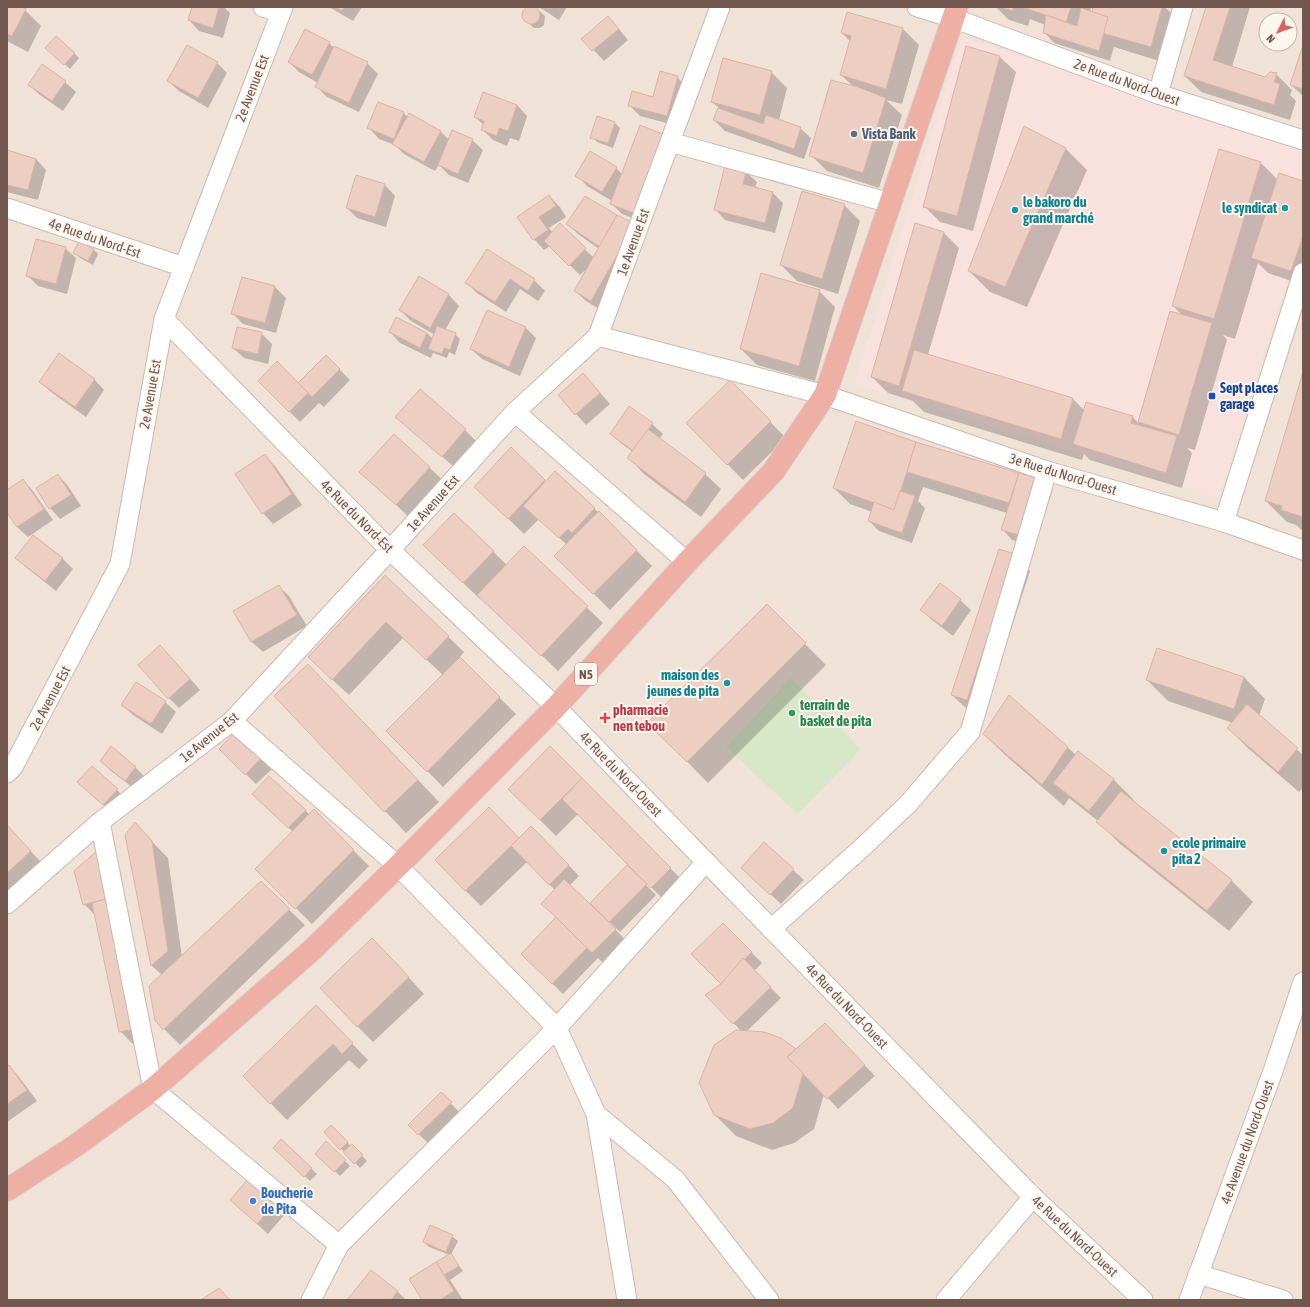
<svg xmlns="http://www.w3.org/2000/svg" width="1310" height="1307" font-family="'Asap Condensed',sans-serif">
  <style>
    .residential { fill: #f1e2d7; fill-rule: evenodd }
    .commercial { fill: #f9e2dd }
    .garden { fill: #d8e7c8 }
    .shadow { fill: #0003 }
    .building { fill: #edcec3; stroke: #deb3a4 }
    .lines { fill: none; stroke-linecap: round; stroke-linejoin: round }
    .street-casing { stroke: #ccb8af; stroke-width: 21 }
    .highway-casing { stroke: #d8d0ce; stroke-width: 24 }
    .street { stroke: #fff; stroke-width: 19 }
    .highway { stroke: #eeafa5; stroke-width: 22 }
    .service-dot { fill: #5c6f8a; stroke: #fdf6ee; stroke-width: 1.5 }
    .culture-dot { fill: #0f9aa8; stroke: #fdf6ee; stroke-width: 1.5 }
    .transit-dot { fill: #1a4fb4; stroke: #fdf6ee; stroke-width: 1.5 }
    .leisure-dot { fill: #2e9e5b; stroke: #fdf6ee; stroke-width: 1.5 }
    .health-dot { fill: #e0444e; stroke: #fdf6ee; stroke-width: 1.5 }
    .shop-dot { fill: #3f7fe0; stroke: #fdf6ee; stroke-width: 1.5 }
    .labels { text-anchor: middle; stroke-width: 4; stroke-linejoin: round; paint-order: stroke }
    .shield { fill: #fdf6ee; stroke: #9c877f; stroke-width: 1 }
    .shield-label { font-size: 13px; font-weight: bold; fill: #72574f }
    .street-label { font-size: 14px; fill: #72574f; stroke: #fdf6ee }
    .service-label { font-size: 14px; font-weight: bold; fill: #4e5e75; stroke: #fdf6ee; text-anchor: start }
    .culture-label { font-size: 14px; font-weight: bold; fill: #0d838f; stroke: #fdf6ee; text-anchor: start }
    .transit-label { font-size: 14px; font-weight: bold; fill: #164399; stroke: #fdf6ee; text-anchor: start }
    .leisure-label { font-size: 14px; font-weight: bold; fill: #27864d; stroke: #fdf6ee; text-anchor: start }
    .health-label { font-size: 14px; font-weight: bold; fill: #be3a42; stroke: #fdf6ee; text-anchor: start }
    .shop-label { font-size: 14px; font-weight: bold; fill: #366cbe; stroke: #fdf6ee; text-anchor: start }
  </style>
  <rect width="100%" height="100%" fill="#faf1e8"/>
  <path class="residential" d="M7 7H1303V1300H7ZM1266 20H1290V44H1266Z"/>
  <polygon class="commercial" points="962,38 1303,146 1303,227 1219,498 855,383"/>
  <polygon class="garden" points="791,678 861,749 798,814 726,747"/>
  <g class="shadow">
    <polygon points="7,7 20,7 25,10 41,26 28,52 7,41"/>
    <polygon points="193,7 224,7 230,13 223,38 199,31 189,20"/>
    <polygon points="329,7 362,7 353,21"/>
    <polygon points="528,7 535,7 545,16 544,25 540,28 534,28 524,19 523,11"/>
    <polygon points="539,7 567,7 559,20"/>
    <polygon points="996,7 1091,7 1090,12 1093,13 1094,7 1165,7 1178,20 1166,63 1114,47 1110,61 1054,43 1044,32 1045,25 1030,19 1028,26 1009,20"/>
    <polygon points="1207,7 1250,7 1232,67 1266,78 1276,74 1292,90 1290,95 1296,101 1290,120 1201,92 1185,76"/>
    <polygon points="618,28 628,40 604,61 583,39"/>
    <polygon points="903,29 919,45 902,104 886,100 902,115 879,188 827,171 811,155 854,87 841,75 851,42 842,33"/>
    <polygon points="329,43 334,48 367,63 378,74 359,112 327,97 316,86 318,83 299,72 289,62"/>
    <polygon points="1303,48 1303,96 1291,85"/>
    <polygon points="52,53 74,53 79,58 70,69"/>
    <polygon points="1000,57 1016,72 973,231 940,222 924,206"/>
    <polygon points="217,63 227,73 208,108 179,91 168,81"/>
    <polygon points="771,72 787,88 779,120 800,128 811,138 804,159 725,131 714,120 719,108 712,102"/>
    <polygon points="677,77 688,88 678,126 640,116 629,105 654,99"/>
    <polygon points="65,82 76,92 63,111 40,95 29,85"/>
    <polygon points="484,93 517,105 527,116 519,141 510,138 507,146 493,140 483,130 484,125 475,117"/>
    <polygon points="378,103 404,113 408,118 410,114 441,132 449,140 472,140 483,150 468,183 449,175 439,165 435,171 404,154 395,145 379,139 369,128"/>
    <polygon points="615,123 620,128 613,148 597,142 592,137"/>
    <polygon points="1024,128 1066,149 1087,170 1027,307 990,292 969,271"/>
    <polygon points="7,151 36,159 46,170 38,200 7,192"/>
    <polygon points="1261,163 1278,180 1303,182 1303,285 1268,273 1258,263 1235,339 1223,335 1227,340 1195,450 1187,448 1192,453 1182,488 1090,460 1084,454 1082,460 924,412 913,401 888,393 872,377 943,232 959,248 928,355 1073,399 1084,410 1133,417 1138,423 1171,312 1183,316 1173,306"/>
    <polygon points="616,168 622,174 645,223 622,214 611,203 612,201 587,186 577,175"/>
    <polygon points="746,172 757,182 755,188 772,192 783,203 775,233 725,220 715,209"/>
    <polygon points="385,185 395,196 386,227 357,218 347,208"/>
    <polygon points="549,196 560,207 566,217 549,228 553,233 560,225 594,258 599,249 578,234 567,224 634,225 602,311 586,301 575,291 588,268 580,275 550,246 544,250 534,239 519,218"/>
    <polygon points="844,205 860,221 838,294 797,281 781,265"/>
    <polygon points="65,248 76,258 67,294 38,286 27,275"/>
    <polygon points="93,249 98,254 93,265 80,258 75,253"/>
    <polygon points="487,250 534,280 545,291 538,301 520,289 506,312 477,293 466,282"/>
    <polygon points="242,278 275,287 286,298 276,333 243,324 233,314"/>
    <polygon points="419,278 449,295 459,306 445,330 455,334 460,339 455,355 449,352 447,358 433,353 431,358 400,343 390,332 396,319 427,333 433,339 435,335 411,321 400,310"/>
    <polygon points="819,291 835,307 815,381 757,365 741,349"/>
    <polygon points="526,328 536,338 520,376 482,359 471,349"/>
    <polygon points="261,333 272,344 268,364 244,358 233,348"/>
    <polygon points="326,356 350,380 324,407 319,403 300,422 259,381 298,384"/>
    <polygon points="1303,376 1303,531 1296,525 1287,522 1266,501"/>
    <polygon points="94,379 104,390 86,417 51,392 40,382"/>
    <polygon points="730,381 786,438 743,480 687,423"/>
    <polygon points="593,385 610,404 586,425 576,414"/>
    <polygon points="652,424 663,434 659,439 705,474 721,489 701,517 644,474 629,458 633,452 622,444 611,434"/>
    <polygon points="407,427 465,430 476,441 453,466"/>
    <polygon points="394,435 446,483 412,520 361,472"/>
    <polygon points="916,442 1041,481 1052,492 1042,523 1036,523 1029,545 1012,540 1002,529 1007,513 923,487 918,501 925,508 912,543 879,531 869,521 872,512 850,504 834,488"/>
    <polygon points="511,449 546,483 555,473 599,513 652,566 610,610 556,556 567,545 539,519 524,534 492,503"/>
    <polygon points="264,455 275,466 302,505 273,524 263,513"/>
    <polygon points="58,475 68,486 81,506 60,519 50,508"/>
    <polygon points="23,480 33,491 53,520 28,537 17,527 7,511 7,491"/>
    <polygon points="454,514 507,565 524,547 603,623 558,671 481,597 480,599 440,561"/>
    <polygon points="1014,555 1030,571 983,716 968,710 952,695"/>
    <polygon points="16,558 62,558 73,569 56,591 27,568"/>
    <polygon points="385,576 464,652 459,658 516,714 443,787 388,731 443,675 403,638 349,695 325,673"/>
    <polygon points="278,586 289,596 307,626 263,652 252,642 234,611"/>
    <polygon points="960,600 971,610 953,636 932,620 922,610"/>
    <polygon points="767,606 826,665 708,783 649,723"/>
    <polygon points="171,657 200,690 179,708 169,698"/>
    <polygon points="1244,677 1265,699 1259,716 1303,755 1303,788 1299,792 1249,749 1228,728 1233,723 1168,701 1147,680"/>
    <polygon points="329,686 439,802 406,833 275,696"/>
    <polygon points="1010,696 1076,755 1113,779 1134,800 1133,802 1232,881 1253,902 1229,931 1119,843 1098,821 1069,798 1064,806 1005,755 984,734"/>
    <polygon points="165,702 176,712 162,734 133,715 122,705"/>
    <polygon points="237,732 273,768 256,784 220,749"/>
    <polygon points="550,748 687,885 668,904 578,814 556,836 509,789"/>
    <polygon points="101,761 135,767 146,778 136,790 111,771"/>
    <polygon points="269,777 310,815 314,811 369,866 312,924 256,869 293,832 264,805"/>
    <polygon points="78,782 117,790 127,800 114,815"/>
    <polygon points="489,809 520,839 542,838 579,876 570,885 631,945 608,968 598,958 563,994 522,954 557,918 542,904 555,890 527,862 481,906 465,890"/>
    <polygon points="135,824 168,858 182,957 261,883 305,925 180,1045 164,1029 162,975 152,966 126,836"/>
    <polygon points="7,826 41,862 10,891 7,888"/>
    <polygon points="97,852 136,1047 120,1031 95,915 84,904"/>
    <polygon points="627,866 656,895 620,932 591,903"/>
    <polygon points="793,870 804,880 781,904 753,878"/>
    <polygon points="723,924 762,963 754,971 781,998 746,1032 796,1050 835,1035 875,1076 838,1109 824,1094 814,1129 794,1143 772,1150 736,1136 715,1115 742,1032 707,995 722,984"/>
    <polygon points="388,955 424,994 373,1042 357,1026"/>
    <polygon points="332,1023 368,1060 359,1069 349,1060 287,1120 244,1076"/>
    <polygon points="9,1066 19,1077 37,1101 7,1122 7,1067"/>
    <polygon points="441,1093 461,1114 430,1145 409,1125"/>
    <polygon points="331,1126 351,1146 352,1145 367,1161 360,1168 325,1132"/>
    <polygon points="281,1140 317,1174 310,1181 279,1153"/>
    <polygon points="326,1143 350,1166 340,1176 316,1154"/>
    <polygon points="249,1179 286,1213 268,1234 231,1200"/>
    <polygon points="452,1236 458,1241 451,1255 463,1271 450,1280 463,1300 423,1300 450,1255 429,1247 424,1242"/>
    <polygon points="371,1271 398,1292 406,1300 349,1300"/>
  </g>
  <g class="building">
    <circle cx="531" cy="15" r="9"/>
    <polygon points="7,7 22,7 26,9 12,36 7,34"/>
    <polygon points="192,7 219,7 213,28 188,20"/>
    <polygon points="335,7 345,7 342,11"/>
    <polygon points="1000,7 1013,7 1013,11"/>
    <polygon points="1022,7 1071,7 1066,22"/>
    <polygon points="1093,7 1162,7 1151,47 1088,29"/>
    <polygon points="1206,7 1230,7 1213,60 1265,77 1270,72 1277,73 1274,82 1280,84 1274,105 1184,76"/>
    <polygon points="1081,8 1108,17 1099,51 1043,33 1046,15 1077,26"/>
    <polygon points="847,12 903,28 886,89 840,75 851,36 841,33"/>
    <polygon points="608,16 619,29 592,51 581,39"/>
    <polygon points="305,29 330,42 312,75 288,62"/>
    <polygon points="56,36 75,53 64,65 45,48"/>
    <polygon points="187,45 218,62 198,98 167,81"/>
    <polygon points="1303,45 1303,89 1290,85"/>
    <polygon points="334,46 368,62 349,103 315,87"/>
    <polygon points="966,46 1000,56 957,216 923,207"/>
    <polygon points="723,58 772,71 760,115 711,102"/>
    <polygon points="42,64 66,81 52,101 28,85"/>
    <polygon points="660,71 678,76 667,116 628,106 632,91 653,97"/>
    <polygon points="831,80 858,87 886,98 863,173 809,156"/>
    <polygon points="483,92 517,105 508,131 499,128 497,136 481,130 484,121 474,117"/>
    <polygon points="378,102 404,112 394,139 367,128"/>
    <polygon points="718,108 763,124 766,115 801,127 794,149 713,120"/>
    <polygon points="409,113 441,131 424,162 392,144"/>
    <polygon points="597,116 615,122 608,143 590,138"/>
    <polygon points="640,125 665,135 634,213 610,204"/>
    <polygon points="1024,126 1066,148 1005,287 968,271"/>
    <polygon points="452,130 473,139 458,174 438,165"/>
    <polygon points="1219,149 1261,162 1214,319 1172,306"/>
    <polygon points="7,150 36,159 28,190 7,185"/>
    <polygon points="590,151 617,167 602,192 575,176"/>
    <polygon points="725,165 746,171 743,184 773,192 765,223 714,210"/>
    <polygon points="1279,173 1303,181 1303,236 1291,271 1251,258"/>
    <polygon points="356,175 385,184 375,217 346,208"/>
    <polygon points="802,191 845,204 822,279 780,265"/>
    <polygon points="549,195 556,206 539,217 548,230 533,240 517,217"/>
    <polygon points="585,196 617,215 600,247 566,224"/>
    <polygon points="617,215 635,224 591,301 574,291"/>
    <polygon points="560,223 586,248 569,266 544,241"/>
    <polygon points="915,223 944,232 899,386 871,377"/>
    <polygon points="36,239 66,247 56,284 26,276"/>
    <polygon points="79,241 94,249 88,261 73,253"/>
    <polygon points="487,249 535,279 528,291 510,279 495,302 465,283"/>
    <polygon points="761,273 820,290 799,366 740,349"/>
    <polygon points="419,276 449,294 430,328 399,310"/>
    <polygon points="242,277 275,286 265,323 231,314"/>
    <polygon points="487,310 526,327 509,367 470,349"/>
    <polygon points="1170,311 1212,323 1179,435 1138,422"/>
    <polygon points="396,317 427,333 420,348 389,332"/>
    <polygon points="437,326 456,333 450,350 444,348 442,354 428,349"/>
    <polygon points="237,327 262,332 258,354 232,348"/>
    <polygon points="914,350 1073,398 1061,439 902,391"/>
    <polygon points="59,353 95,379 75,407 39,382"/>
    <polygon points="326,355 340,369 312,397 298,383"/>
    <polygon points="277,361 308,393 289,412 258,381"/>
    <polygon points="1303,372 1303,517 1281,510 1282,506 1265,501"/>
    <polygon points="583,373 600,393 575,415 558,395"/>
    <polygon points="730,380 771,421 727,465 686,423"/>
    <polygon points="420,389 466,429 442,457 395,417"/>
    <polygon points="1086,402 1133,416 1131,423 1177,436 1166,473 1073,444"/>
    <polygon points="629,406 653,423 633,451 610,434"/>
    <polygon points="856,421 916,442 907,472 894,510 833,488"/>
    <polygon points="648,429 706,473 685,502 627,458"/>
    <polygon points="394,434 430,467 396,505 359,472"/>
    <polygon points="916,442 1019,473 1009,503 907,472"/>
    <polygon points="511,447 545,480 508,519 474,487"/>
    <polygon points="265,454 292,494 262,514 235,474"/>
    <polygon points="555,471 595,508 572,533 568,529 559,538 523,506"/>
    <polygon points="1019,473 1042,480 1019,535 1001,530"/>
    <polygon points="58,474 71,495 49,509 36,488"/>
    <polygon points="23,479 44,509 17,527 7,513 7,490"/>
    <polygon points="900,491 915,496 902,533 868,521 874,502 894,510"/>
    <polygon points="599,511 637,550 593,594 554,556"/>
    <polygon points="454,513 494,551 463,583 423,545"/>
    <polygon points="33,535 63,558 45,581 15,558"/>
    <polygon points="524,546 588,606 541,656 477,595"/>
    <polygon points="999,549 1015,554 967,700 951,695"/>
    <polygon points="385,575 449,636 426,660 386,622 332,680 308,657"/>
    <polygon points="940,583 961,599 942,626 920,610"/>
    <polygon points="279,585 297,615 251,642 233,611"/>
    <polygon points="767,604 806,643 687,762 647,723"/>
    <polygon points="160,645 190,679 168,699 138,665"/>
    <polygon points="1157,648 1244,677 1234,709 1146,680"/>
    <polygon points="460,657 500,697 427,772 386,731"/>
    <polygon points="308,664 418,780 384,812 274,696"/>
    <polygon points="136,682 166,701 151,724 121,705"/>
    <polygon points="1009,695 1068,747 1042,785 983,734"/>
    <polygon points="1247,704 1298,748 1278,772 1227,728"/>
    <polygon points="237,730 263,756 245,775 219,749"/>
    <polygon points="111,746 136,767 125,781 100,761"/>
    <polygon points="550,746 582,778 540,820 508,789"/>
    <polygon points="1078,751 1114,779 1089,811 1053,783"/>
    <polygon points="92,766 118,789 103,805 77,782"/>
    <polygon points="269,776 306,810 288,828 252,794"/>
    <polygon points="582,778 671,868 651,888 562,799"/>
    <polygon points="1121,791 1232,880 1207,911 1096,822"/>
    <polygon points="489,807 519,838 465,891 435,860"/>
    <polygon points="314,809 354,850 295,909 255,869"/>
    <polygon points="135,822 152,841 168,951 151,966 125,835"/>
    <polygon points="7,825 31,851 7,873"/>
    <polygon points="531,826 569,865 549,885 511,846"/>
    <polygon points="764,842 794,869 770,895 741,868"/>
    <polygon points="97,851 109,898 83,905 74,871"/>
    <polygon points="627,865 647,884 609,922 590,903"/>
    <polygon points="564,879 616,929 592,953 556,917 541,904"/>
    <polygon points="261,881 290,909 163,1030 155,1020 149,986"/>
    <polygon points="109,898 135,1029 119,1032 92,903"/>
    <polygon points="556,917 587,948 552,984 521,954"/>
    <polygon points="723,923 752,952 721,984 691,954"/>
    <polygon points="372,938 409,977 357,1027 320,988"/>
    <polygon points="743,958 771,987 733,1024 705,995 721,984"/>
    <polygon points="316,1005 353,1043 342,1054 333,1044 270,1104 243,1076"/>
    <polygon points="825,1023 865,1065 827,1099 787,1057"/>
    <polygon points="736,1030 764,1032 781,1038 796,1049 787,1057 803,1073 793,1108 773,1123 750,1129 714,1115 699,1083 714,1045"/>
    <polygon points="9,1065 27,1090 7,1104 7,1066"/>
    <polygon points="441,1092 452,1102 418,1135 408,1125"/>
    <polygon points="331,1125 348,1142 340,1150 324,1132"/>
    <polygon points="281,1139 312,1168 304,1177 273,1148"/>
    <polygon points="326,1141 346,1160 334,1172 315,1154"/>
    <polygon points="352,1144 363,1155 354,1164 343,1152"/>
    <polygon points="249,1178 277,1201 257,1224 230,1200"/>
    <polygon points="430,1225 453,1235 446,1252 423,1242"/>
    <polygon points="451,1253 459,1266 444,1275 436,1262"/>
    <polygon points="436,1262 454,1291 440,1300 422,1300 409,1279"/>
    <polygon points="371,1270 398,1291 391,1300 347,1300"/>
    <polygon points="219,1288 230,1300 201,1300"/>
  </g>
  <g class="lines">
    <g class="street-casing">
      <g id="street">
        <polyline points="263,7 281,12"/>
        <polyline points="917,7 953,18 1158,94 1303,140"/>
        <polyline points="1158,94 1183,7"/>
        <polyline points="670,142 890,203"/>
        <polyline points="7,208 184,267"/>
        <polyline points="164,319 390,550 556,707 706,862 1033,1197 1143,1300"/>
        <polyline points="598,336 825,395 1047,471 1224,522 1303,550"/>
        <polyline points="515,412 687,562"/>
        <polyline points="1224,522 1303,273"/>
        <polyline points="232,721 398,866 557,1028 596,1114 627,1300"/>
        <polyline points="7,773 13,767 120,564 164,319 283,7"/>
        <polyline points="100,822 153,1089 339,1245"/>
        <polyline points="7,904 100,822 232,721 390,550 515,412 598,336 720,7"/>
        <polyline points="771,929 864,846 908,804 970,732 1047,471"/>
        <polyline points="596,1114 675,1179 769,1300"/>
        <polyline points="1198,1274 1283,1300"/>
        <polyline points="311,1300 339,1245 557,1028 706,862"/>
        <polyline points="946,1300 1033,1197"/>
        <polyline points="1189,1300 1273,1071 1303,982"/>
      </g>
    </g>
    <g class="highway-casing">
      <polyline id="highway" points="7,1190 75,1146 153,1089 312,950 398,866 556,707 687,562 773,472 825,395 957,7"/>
    </g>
    <use href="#street" class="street"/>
    <use href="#highway" class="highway"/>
  </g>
  <circle class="service-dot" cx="854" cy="134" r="4"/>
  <g class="culture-dot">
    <circle cx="1285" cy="208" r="4"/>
    <circle cx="1015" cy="210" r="4"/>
    <circle cx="727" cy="683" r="4"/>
    <circle cx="1164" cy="851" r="4"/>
  </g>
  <rect class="transit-dot" x="1208" y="392" width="8" height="8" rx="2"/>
  <circle class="leisure-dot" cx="792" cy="713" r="4"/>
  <path class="health-dot" d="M603 712h4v4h4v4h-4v4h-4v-4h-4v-4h4z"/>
  <circle class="shop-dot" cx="253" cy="1201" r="4"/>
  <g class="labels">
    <rect class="shield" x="575" y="663" width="22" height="22" rx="3"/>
    <g class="shield-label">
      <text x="586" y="679">N5</text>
    </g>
    <g class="street-label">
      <text transform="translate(1127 82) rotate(20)" y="5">2e Rue du Nord-Ouest</text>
      <text transform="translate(252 88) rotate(-69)" y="5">2e Avenue Est</text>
      <text transform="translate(95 238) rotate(19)" y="5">4e Rue du Nord-Est</text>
      <text transform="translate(633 242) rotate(-70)" y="5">1e Avenue Est</text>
      <text transform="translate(150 394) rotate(-80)" y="5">2e Avenue Est</text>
      <text transform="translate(1063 474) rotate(17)" y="5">3e Rue du Nord-Ouest</text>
      <text transform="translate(433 503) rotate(-48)" y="5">1e Avenue Est</text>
      <text transform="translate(357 516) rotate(45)" y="5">4e Rue du Nord-Est</text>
      <text transform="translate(50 698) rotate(-62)" y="5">2e Avenue Est</text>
      <text transform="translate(209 737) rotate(-39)" y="5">1e Avenue Est</text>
      <text transform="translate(621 774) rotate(46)" y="5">4e Rue du Nord-Ouest</text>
      <text transform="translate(847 1006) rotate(46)" y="5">4e Rue du Nord-Ouest</text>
      <text transform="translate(1247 1142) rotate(-70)" y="5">4e Avenue du Nord-Ouest</text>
      <text transform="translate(1075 1236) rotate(43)" y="5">4e Rue du Nord-Ouest</text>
    </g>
    <g class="service-label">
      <text x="862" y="139">Vista Bank</text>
    </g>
    <g class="culture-label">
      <text x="1023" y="207">le bakoro du<tspan x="1023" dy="16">grand marché</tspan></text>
      <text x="1277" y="213" text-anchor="end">le syndicat</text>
      <text x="719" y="680" text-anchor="end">maison des<tspan x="719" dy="16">jeunes de pita</tspan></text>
      <text x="1172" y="848">ecole primaire<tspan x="1172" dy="16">pita 2</tspan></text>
    </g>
    <g class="transit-label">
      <text x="1220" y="393">Sept places<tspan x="1220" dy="16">garage</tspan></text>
    </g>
    <g class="leisure-label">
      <text x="800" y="710">terrain de<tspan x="800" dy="16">basket de pita</tspan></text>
    </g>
    <g class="health-label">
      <text x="613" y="715">pharmacie<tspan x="613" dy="16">nen tebou</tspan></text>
    </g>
    <g class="shop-label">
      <text x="261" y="1198">Boucherie<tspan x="261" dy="16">de Pita</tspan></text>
    </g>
  </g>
  <rect width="1310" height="1307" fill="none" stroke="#72574f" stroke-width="16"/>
  <g transform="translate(1278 32) rotate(228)"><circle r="19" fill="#fdf6ee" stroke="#c5b6ae"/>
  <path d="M0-3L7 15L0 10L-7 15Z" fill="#d8655a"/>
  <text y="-6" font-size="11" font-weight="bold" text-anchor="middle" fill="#72574f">N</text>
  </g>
</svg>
